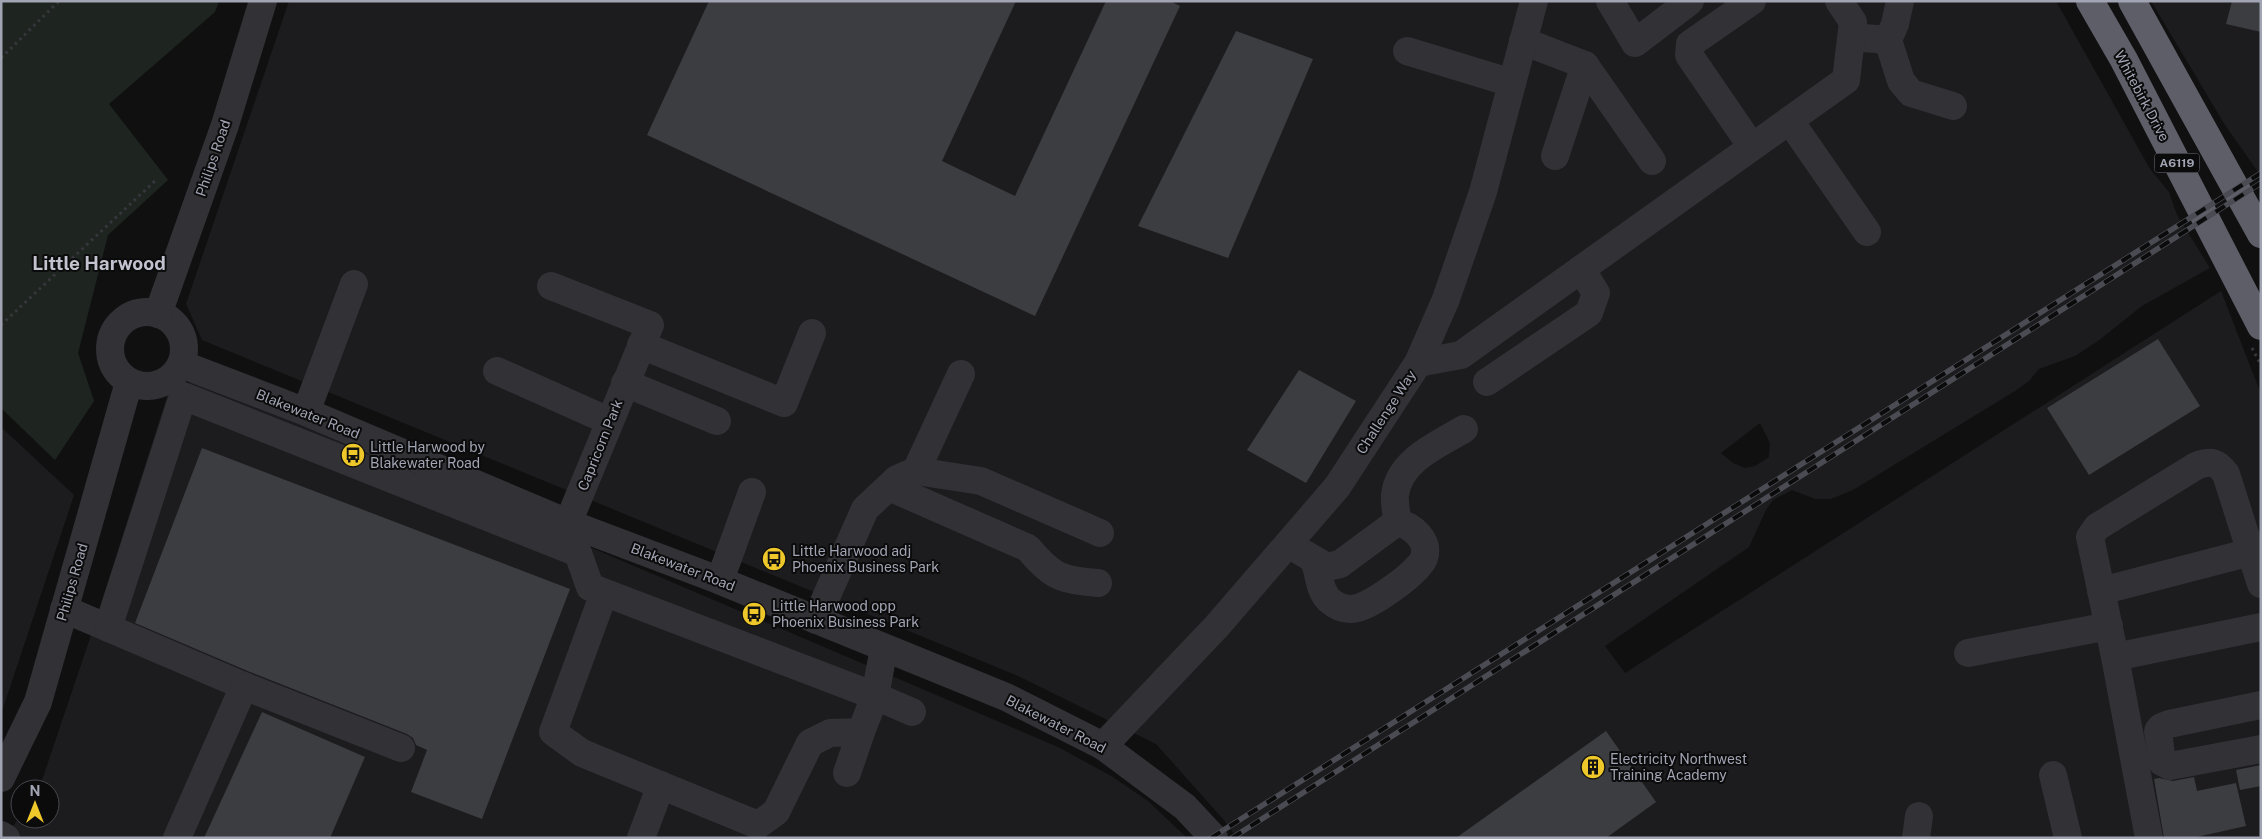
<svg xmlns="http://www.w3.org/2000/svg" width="2262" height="839" font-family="'Public Sans',sans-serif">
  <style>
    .built { fill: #1c1c1e; fill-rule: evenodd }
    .green { fill: #1e2520 }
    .building { fill: #3c3d41 }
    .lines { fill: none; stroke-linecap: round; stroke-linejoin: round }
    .path { stroke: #37373d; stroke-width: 3; stroke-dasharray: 2.5 4; stroke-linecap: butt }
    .minor { stroke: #313136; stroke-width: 28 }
    .highway { stroke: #5d5e67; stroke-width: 28 }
    .rail-casing { stroke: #4b4c53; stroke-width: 5.5 }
    .rail { stroke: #0b0b0c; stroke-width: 4; stroke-dasharray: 11; stroke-linecap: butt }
    .labels { text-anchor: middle; stroke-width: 4; stroke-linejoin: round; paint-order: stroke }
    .shield { fill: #0b0b0c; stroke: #747680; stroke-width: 1 }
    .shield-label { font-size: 12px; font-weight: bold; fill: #a1a4b2 }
    .street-label { font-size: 14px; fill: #a1a4b2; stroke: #0b0b0c }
    .poi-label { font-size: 14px; fill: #a1a4b2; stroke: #0b0b0c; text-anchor: start }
    .district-label { font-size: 19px; font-weight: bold; fill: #c2c3ce; stroke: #0b0b0c }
  </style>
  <rect width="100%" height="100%" fill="#101011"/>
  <g class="built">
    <path d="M289 1H2056L2150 169 2169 192 2177 215 2210 268 2142 306 2098 341 2075 356 2039 369 2029 381 2015 391 1853 490 1831 499H1815L1792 490 1773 500 1766 510 1749 547 1605 646 1625 673 2221 291 2261 394V838H1237L1223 819 1156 744 1018 676 202 340 186 304ZM1760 423 1770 443 1769 457 1755 466 1745 468 1733 463 1721 453Z"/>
    <polygon points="2151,1 2261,1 2261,176 2225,125"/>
    <polygon points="196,382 208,384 1058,747 1113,777 1148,801 1187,838 5,838 20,816 20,819 50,819 50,789 39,789 89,641 170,387 180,383"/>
    <polygon points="1,427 74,495 1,714"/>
  </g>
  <polygon class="green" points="1,1 219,1 215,12 109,104 168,180 108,235 78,353 94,401 55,460 1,408"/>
  <g class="building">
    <polygon points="709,1 1016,1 942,161 1015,196 1106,1 1170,1 1180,6 1035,316 647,135"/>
    <polygon points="2232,1 2261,1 2261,32 2226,24"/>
    <polygon points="1236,31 1313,59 1228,258 1138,226"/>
    <polygon points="2158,339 2200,406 2089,475 2047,408"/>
    <polygon points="1299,370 1356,401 1306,483 1247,450"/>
    <polygon points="202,448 570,589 482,819 411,792 427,750 416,745 413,738 407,734 250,672 135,623"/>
    <polygon points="262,712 365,757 330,838 204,838"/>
    <polygon points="1606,731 1656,802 1606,838 1456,838"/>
    <polygon points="2261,765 2261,786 2240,790 2236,770"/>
    <polygon points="2194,777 2197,791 2236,783 2246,826 2192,838 2164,838 2154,779 2159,778 2173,781"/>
  </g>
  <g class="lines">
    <g class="path">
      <polyline points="1,58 59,1"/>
      <polyline points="1,325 156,180"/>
      <polyline points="2252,348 2261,365"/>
    </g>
    <g class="minor">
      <polyline points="1610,1 1635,43 1690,1"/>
      <polyline points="1752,1 1690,44 1689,55 1752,147"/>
      <polyline points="1852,37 1888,40 1901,81 1911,93 1953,106"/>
      <polyline points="1888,40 1895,24 1900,1"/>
      <polyline points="1523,41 1585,65 1652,161"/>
      <polyline points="1407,51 1512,83"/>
      <polyline points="1790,121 1867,232"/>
      <polyline points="1555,156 1585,65"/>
      <polyline points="551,286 650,325 568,523"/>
      <circle cx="147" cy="349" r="37"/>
      <polyline points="158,314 225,125 263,1"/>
      <polyline points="641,345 784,403 812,333"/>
      <polyline points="1418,363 1461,355 1846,80 1853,22 1839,1"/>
      <polyline points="181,364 306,412 568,523 716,579 1006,697 1103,746 1185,807 1214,838"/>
      <polyline points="497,371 609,421"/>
      <polyline points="1487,382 1589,313 1596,293 1581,269"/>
      <polyline points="625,383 717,421"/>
      <polyline points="306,412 354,284"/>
      <polyline points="916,471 981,481 1100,533"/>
      <path d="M889 487 1028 548C1052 577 1061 580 1098 583"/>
      <path d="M1397 522C1397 513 1394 503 1395 495 1399 460 1438 445 1464 429"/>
      <path d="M1288 544 1327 567 1340 564 1397 522C1412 526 1430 540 1424 558 1419 572 1372 605 1357 608 1346 611 1337 607 1329 600 1318 589 1320 574 1314 561"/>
      <polyline points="720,580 752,492"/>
      <polyline points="2101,591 2251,552"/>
      <polyline points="604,593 553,732 582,753 758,825 776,812 810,743 830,733 861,732 875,696 912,712"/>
      <polyline points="64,609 244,686 177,838"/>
      <polyline points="816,620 865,509 897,479 916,471 961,374"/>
      <polyline points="108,628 183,396 578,553 590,587 875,696 884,648"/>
      <polyline points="1968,653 2109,626"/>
      <polyline points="2115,657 2261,627"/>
      <polyline points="244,686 401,748"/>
      <polyline points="2261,705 2169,724 2161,727 2158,731 2162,762 2170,766 2261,749"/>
      <polyline points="1103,746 1217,626 1337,487 1418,363 1446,299 1483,192 1534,1"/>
      <polyline points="847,773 861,732"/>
      <polyline points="2053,775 2068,838"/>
      <polyline points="1,778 38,702 129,382"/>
      <polyline points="1,835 6,838"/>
      <polyline points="641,838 661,785"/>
      <polyline points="1916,838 1919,816"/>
      <path d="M2149 838 2115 657 2090 537 2097 527 2196 466C2211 460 2217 462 2226 474L2261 584"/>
    </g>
    <g class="highway">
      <polyline points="2090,1 2124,60 2261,326"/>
      <polyline points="2132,1 2261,234"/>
    </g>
    <g class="rail-casing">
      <g id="rail">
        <polyline points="1211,838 2261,173"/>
        <polyline points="1232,838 2261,183"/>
      </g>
    </g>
    <use href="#rail" class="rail"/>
  </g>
  <defs>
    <g id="bus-disc" transform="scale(1.25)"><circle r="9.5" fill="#eec82a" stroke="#0b0b0c"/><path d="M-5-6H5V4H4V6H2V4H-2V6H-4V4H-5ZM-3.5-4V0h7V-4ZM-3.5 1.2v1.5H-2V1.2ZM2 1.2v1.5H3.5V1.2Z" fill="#111"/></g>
    <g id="building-disc" transform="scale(1.25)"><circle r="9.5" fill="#eec82a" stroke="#0b0b0c"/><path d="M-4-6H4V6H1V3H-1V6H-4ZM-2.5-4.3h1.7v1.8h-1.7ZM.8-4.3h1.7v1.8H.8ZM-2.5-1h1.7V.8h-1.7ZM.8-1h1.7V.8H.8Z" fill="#111"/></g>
  </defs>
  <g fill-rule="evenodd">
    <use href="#bus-disc" x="353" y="455"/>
    <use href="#bus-disc" x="774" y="559"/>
    <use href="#bus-disc" x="754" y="614"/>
    <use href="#building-disc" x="1593" y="767"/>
  </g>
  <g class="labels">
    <rect class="shield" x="2154.5" y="153.5" width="45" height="19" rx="4"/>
    <g class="shield-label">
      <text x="2177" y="167">A6119</text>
    </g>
    <g class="street-label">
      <text transform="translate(2142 96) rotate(62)" y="5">Whitebirk Drive</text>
      <text transform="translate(213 158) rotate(-71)" y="5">Philips Road</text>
      <text transform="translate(1386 412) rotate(-57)" y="5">Challenge Way</text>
      <text transform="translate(308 414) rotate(22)" y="5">Blakewater Road</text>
      <text transform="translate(600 445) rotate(-68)" y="5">Capricorn Park</text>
      <text transform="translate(683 567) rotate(21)" y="5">Blakewater Road</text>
      <text transform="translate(72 582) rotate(-74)" y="5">Philips Road</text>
      <text transform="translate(1056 724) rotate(27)" y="5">Blakewater Road</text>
    </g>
    <g class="poi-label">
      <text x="370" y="452">Little Harwood by<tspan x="370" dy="16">Blakewater Road</tspan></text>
      <text x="792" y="556">Little Harwood adj<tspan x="792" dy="16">Phoenix Business Park</tspan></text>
      <text x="772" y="611">Little Harwood opp<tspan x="772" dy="16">Phoenix Business Park</tspan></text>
      <text x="1610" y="764">Electricity Northwest<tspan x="1610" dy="16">Training Academy</tspan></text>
    </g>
    <g class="district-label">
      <text x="99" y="270">Little Harwood</text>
    </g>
  </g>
  <rect width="2262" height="839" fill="none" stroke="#a1a4b2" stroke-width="5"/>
  <g transform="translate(35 804)"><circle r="24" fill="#0b0b0c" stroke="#47484e"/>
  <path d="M0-4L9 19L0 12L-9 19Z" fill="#eec82a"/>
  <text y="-8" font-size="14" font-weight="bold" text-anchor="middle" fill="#a1a4b2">N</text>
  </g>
</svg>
